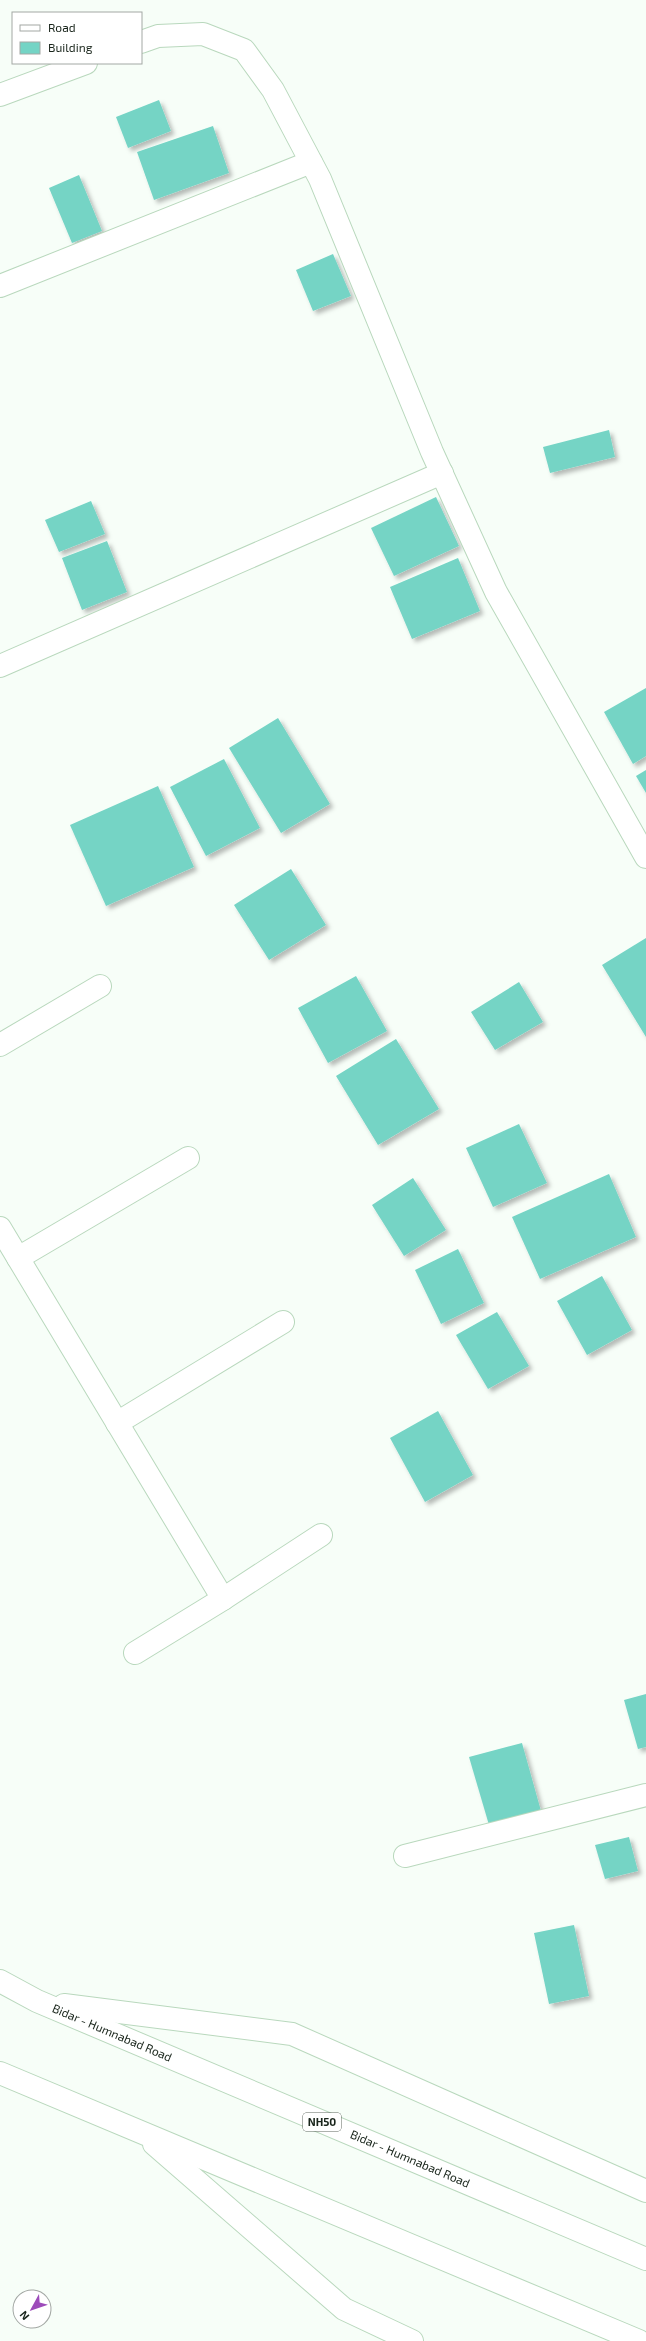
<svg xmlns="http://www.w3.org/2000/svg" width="646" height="2341" font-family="'Exo 2',sans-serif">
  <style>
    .building { fill: #74d4c5; filter: url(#shadow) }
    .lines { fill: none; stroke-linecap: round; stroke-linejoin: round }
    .street-casing { stroke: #b9d8bd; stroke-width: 24 }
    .highway-casing { stroke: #b9d8bd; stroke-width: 24 }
    .street { stroke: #fff; stroke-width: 22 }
    .highway { stroke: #fff; stroke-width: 22 }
    .labels { text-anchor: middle; stroke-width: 3.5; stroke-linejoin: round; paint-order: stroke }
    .shield { fill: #fff; stroke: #5e665f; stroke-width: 1 }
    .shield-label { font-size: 11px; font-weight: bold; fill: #19251b }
    .street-label { font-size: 12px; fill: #19251b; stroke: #fff }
  </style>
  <defs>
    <filter id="shadow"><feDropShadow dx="3.5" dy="3.5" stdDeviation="2" flood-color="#0004"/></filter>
  </defs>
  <rect width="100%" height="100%" fill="#f7fef8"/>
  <g class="building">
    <polygon points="159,100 171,131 128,148 116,117"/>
    <polygon points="213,126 229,173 154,200 137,152"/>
    <polygon points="79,175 102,231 72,243 49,188"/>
    <polygon points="333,254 351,296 313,311 296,270"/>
    <polygon points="609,430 615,457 550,473 543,447"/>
    <polygon points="436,497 459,546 394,576 371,528"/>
    <polygon points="91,501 105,534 59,552 45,520"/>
    <polygon points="107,541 127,592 82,610 62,558"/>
    <polygon points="458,558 480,611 412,639 390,587"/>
    <polygon points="646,688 646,756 633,764 604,712"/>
    <polygon points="278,718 330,804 281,833 229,748"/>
    <polygon points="224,759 260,828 206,856 170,787"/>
    <polygon points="646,770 646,793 636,776"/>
    <polygon points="158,786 194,867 106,906 70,825"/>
    <polygon points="291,869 326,925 269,960 234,905"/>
    <polygon points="646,938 646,1037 602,965"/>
    <polygon points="356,976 387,1031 328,1063 298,1008"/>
    <polygon points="519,982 543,1022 495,1050 471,1012"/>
    <polygon points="396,1039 439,1109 378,1145 336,1076"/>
    <polygon points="519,1124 547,1183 493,1207 466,1148"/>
    <polygon points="609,1174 636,1237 540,1279 512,1217"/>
    <polygon points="413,1178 446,1230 404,1256 372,1205"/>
    <polygon points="458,1249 484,1303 441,1324 415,1270"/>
    <polygon points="602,1276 632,1330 587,1355 557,1301"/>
    <polygon points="497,1312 529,1366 488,1389 456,1335"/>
    <polygon points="438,1411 473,1475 425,1502 390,1438"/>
    <polygon points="646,1694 646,1747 638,1749 624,1700"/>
    <polygon points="522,1743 541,1811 489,1825 469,1757"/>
    <polygon points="629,1837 638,1871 605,1879 595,1845"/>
    <polygon points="574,1925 589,1996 549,2004 534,1933"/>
  </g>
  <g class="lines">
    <g class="street-casing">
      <g id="street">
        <polyline points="141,42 158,36 203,34 244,50 273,90 320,179 432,452 496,592 646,857"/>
        <polyline points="0,95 86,63"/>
        <polyline points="0,286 311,162"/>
        <polyline points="0,666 442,473"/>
        <polyline points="0,1045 100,986"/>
        <polyline points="0,1228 223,1599"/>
        <polyline points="18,1258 188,1158"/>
        <polyline points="117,1423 283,1322"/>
        <polyline points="135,1653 223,1599 321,1535"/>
        <polyline points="405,1856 646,1795"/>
      </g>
    </g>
    <g class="highway-casing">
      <g id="highway">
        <polyline points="0,1981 37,2001 646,2259"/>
        <polyline points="64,2005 292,2034 646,2191"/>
        <polyline points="0,2073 639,2341"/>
        <polyline points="154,2144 344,2309 412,2341"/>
      </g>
    </g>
    <use href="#street" class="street"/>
    <use href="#highway" class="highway"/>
  </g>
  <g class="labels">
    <rect class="shield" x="303" y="2113" width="38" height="18" rx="3"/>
    <g class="shield-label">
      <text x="322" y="2126">NH50</text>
    </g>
    <g class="street-label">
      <text transform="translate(112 2033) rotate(23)" y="4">Bidar - Humnabad Road</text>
      <text transform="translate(410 2159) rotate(23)" y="4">Bidar - Humnabad Road</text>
    </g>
  </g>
  <rect x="12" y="12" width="130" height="52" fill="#ffffff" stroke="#a3a8a4"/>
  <rect x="20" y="25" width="20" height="6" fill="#ffffff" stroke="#a3a8a4"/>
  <text x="48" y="32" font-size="12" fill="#19251b">Road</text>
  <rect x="20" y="42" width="20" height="12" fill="#74d4c5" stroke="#a3a8a4"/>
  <text x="48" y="52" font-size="12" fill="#19251b">Building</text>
  <g transform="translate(32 2309) rotate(230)"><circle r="19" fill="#ffffff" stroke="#a3a8a4"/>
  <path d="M0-3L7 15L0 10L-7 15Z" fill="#9d4bba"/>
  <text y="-6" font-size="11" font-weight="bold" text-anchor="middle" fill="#19251b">N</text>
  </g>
</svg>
